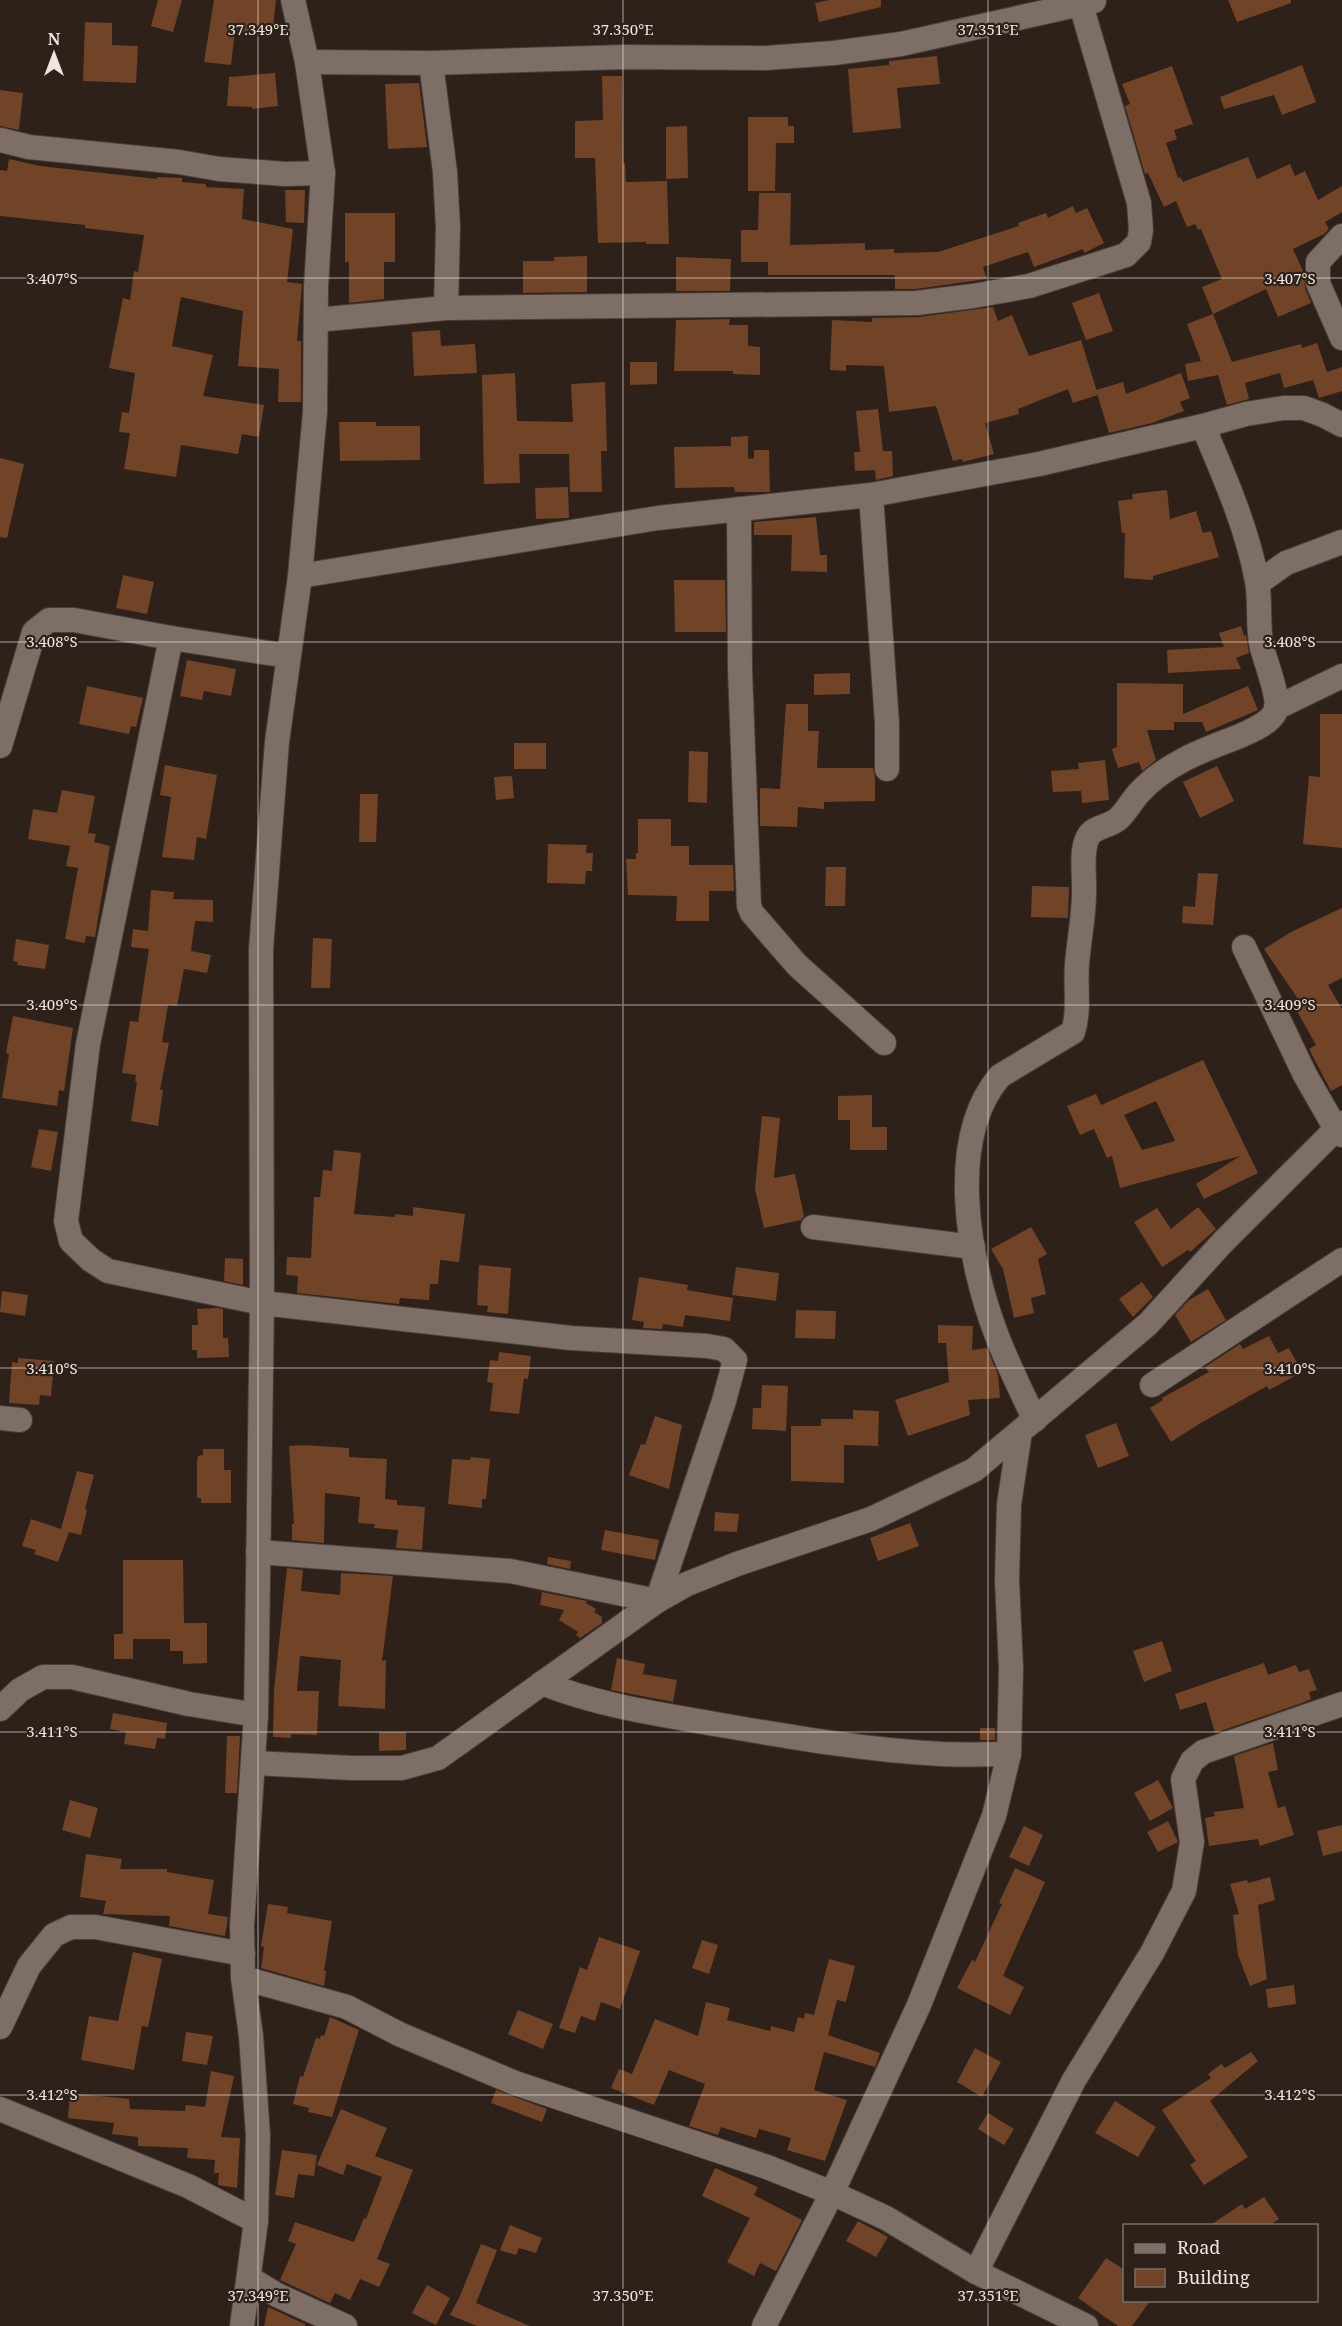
<svg xmlns="http://www.w3.org/2000/svg" width="1342" height="2326" font-family="'Noto Serif',serif">
  <style>
    .building { fill: #714427; fill-rule: evenodd }
    .lines { fill: none; stroke-linecap: round; stroke-linejoin: round }
    .minor-casing { stroke: #493f3a; stroke-width: 26 }
    .minor { stroke: #7d6e66; stroke-width: 24 }
    .ticks { fill: none; stroke: #eee5e1; stroke-width: 1.5; stroke-opacity: 0.45 }
    .ticks-label { font-size: 15px; text-anchor: middle; fill: #eee5e1; stroke: #2d211a; stroke-width: 4.5; stroke-linejoin: round; paint-order: stroke }
  </style>
  <rect width="100%" height="100%" fill="#2d211a"/>
  <g class="building">
    <polygon points="158,0 182,0 173,32 151,26"/>
    <polygon points="214,0 276,0 272,36 235,31 231,65 204,62"/>
    <polygon points="829,0 881,0 881,7 819,22 815,3"/>
    <polygon points="1228,0 1291,0 1291,3 1237,22"/>
    <polygon points="85,22 112,23 112,45 138,46 136,83 83,81"/>
    <polygon points="937,56 940,84 897,88 901,128 853,133 848,69 889,65 889,61"/>
    <polygon points="1302,65 1316,102 1282,115 1274,95 1224,109 1220,97"/>
    <polygon points="1172,66 1193,124 1174,130 1177,139 1166,143 1178,178 1180,177 1183,182 1248,157 1257,179 1290,164 1295,176 1305,171 1318,200 1342,186 1342,212 1325,222 1329,229 1324,234 1293,249 1304,273 1305,288 1311,303 1278,317 1266,289 1213,314 1202,287 1222,279 1201,229 1198,230 1195,224 1187,227 1176,201 1164,207 1148,173 1145,174 1125,106 1130,104 1122,84"/>
    <polygon points="275,73 278,106 252,109 252,107 227,106 229,77"/>
    <polygon points="602,76 622,76 623,163 625,163 626,182 667,181 669,244 646,244 646,242 598,243 595,158 575,158 575,121 603,120"/>
    <polygon points="419,83 427,147 388,149 385,84"/>
    <polygon points="0,90 23,93 19,130 0,126"/>
    <polygon points="748,117 788,117 788,126 794,126 794,143 776,143 775,191 748,191"/>
    <polygon points="687,126 688,178 666,179 666,127"/>
    <polygon points="9,159 40,166 157,179 157,177 182,178 182,182 206,184 206,187 244,189 242,219 293,229 287,282 302,284 297,341 301,341 301,402 278,402 279,369 238,366 243,311 181,297 172,346 213,355 203,396 264,405 259,437 242,434 238,454 181,445 176,477 124,469 130,433 119,432 122,412 129,413 135,373 109,368 123,298 130,300 134,271 138,272 144,235 85,228 85,225 0,216 0,170 7,171"/>
    <polygon points="285,190 305,190 304,223 286,222"/>
    <polygon points="759,193 791,193 790,245 865,243 865,250 894,249 894,253 938,252 1019,226 1018,223 1046,213 1048,218 1073,206 1076,213 1087,208 1104,243 1084,253 1083,249 1034,267 1028,252 983,267 987,279 916,289 895,289 895,275 768,275 768,262 741,262 741,230 758,230"/>
    <polygon points="345,213 395,213 395,262 384,262 384,299 349,303 349,262 345,262"/>
    <polygon points="587,256 587,292 523,293 523,261 554,261 554,257"/>
    <polygon points="676,257 731,259 730,291 676,291"/>
    <polygon points="1099,293 1113,331 1086,340 1072,303"/>
    <polygon points="993,307 998,321 1012,315 1029,356 1081,340 1098,395 1073,403 1068,389 1018,409 1019,414 985,423 994,454 963,462 962,459 953,461 936,406 889,412 884,366 846,365 846,371 830,370 832,320 872,322 872,318 919,317"/>
    <polygon points="1213,314 1232,362 1301,344 1302,348 1317,343 1327,372 1342,367 1342,391 1319,398 1313,380 1284,388 1280,373 1245,383 1249,399 1227,405 1218,375 1188,381 1185,364 1201,361 1187,324"/>
    <polygon points="730,319 729,325 748,325 748,346 760,347 760,375 733,374 733,371 674,371 676,320"/>
    <polygon points="440,330 441,346 475,344 477,373 414,376 412,332"/>
    <polygon points="630,362 657,362 657,384 630,385"/>
    <polygon points="515,373 517,421 573,422 571,384 605,382 607,451 601,451 602,492 570,492 569,454 519,454 520,483 484,484 482,375"/>
    <polygon points="1181,373 1190,398 1180,402 1184,411 1152,423 1109,433 1096,390 1123,382 1126,394"/>
    <polygon points="878,409 883,451 892,451 893,476 876,480 875,470 855,471 854,452 860,452 856,411"/>
    <polygon points="339,422 376,422 376,426 420,426 420,460 340,461"/>
    <polygon points="748,436 748,459 754,458 754,450 769,450 770,492 735,492 734,487 675,488 674,447 731,446 731,437"/>
    <polygon points="0,458 24,464 7,538 0,537"/>
    <polygon points="568,487 569,518 536,519 535,488"/>
    <polygon points="1167,490 1170,519 1196,511 1203,533 1211,531 1219,557 1153,576 1153,580 1124,578 1125,533 1122,533 1118,501 1133,499 1132,494"/>
    <polygon points="816,517 820,555 827,555 827,572 791,571 792,535 754,535 754,522"/>
    <polygon points="123,575 154,582 147,614 116,608"/>
    <polygon points="674,580 725,580 726,632 675,632"/>
    <polygon points="1241,626 1244,636 1246,635 1249,653 1236,658 1241,669 1168,673 1167,650 1224,647 1219,633"/>
    <polygon points="187,660 236,669 231,696 204,691 202,700 180,696"/>
    <polygon points="850,673 850,694 814,695 814,674"/>
    <polygon points="1117,683 1183,684 1183,714 1248,686 1258,710 1206,732 1202,722 1174,722 1174,730 1147,730 1156,760 1142,771 1139,762 1118,768 1112,749 1117,747"/>
    <polygon points="87,686 143,698 136,727 131,726 129,734 79,724"/>
    <polygon points="786,704 808,704 808,731 819,731 817,768 873,768 875,777 875,801 824,802 824,809 798,807 797,827 760,826 760,788 780,789"/>
    <polygon points="1320,714 1342,714 1342,848 1303,844 1309,776 1320,777"/>
    <rect x="514" y="743" width="32" height="26"/>
    <polygon points="689,751 708,752 707,803 688,802"/>
    <polygon points="1105,760 1109,800 1082,803 1081,791 1053,792 1051,771 1079,769 1078,763"/>
    <polygon points="165,765 217,775 206,839 197,837 194,860 162,857 171,797 160,795"/>
    <polygon points="1217,766 1234,801 1200,818 1183,782"/>
    <polygon points="512,776 514,798 496,800 494,777"/>
    <polygon points="62,790 95,796 88,833 96,834 94,842 110,846 95,937 86,936 85,943 65,939 78,868 66,866 70,846 28,839 33,809 57,813"/>
    <polygon points="360,794 378,794 376,842 359,842"/>
    <polygon points="638,819 671,819 671,846 689,846 689,865 733,865 734,891 709,891 709,921 676,921 677,896 628,895 626,859 636,859 636,853 638,853"/>
    <polygon points="548,844 587,845 586,853 593,853 592,871 586,871 585,884 547,883"/>
    <polygon points="826,867 846,867 845,906 825,906"/>
    <polygon points="1198,873 1218,874 1213,925 1182,923 1183,906 1195,907"/>
    <polygon points="1032,886 1069,887 1068,918 1031,917"/>
    <polygon points="151,890 174,892 173,899 213,900 213,922 195,921 191,951 211,955 207,973 184,969 177,1006 168,1005 162,1042 169,1043 160,1090 163,1090 158,1126 131,1121 137,1082 135,1081 136,1075 122,1073 130,1021 138,1022 149,949 131,947 133,929 148,931"/>
    <polygon points="1342,908 1342,978 1328,985 1342,1009 1342,1085 1331,1091 1309,1049 1316,1045 1294,1006 1300,1002 1264,949 1291,932"/>
    <polygon points="313,938 332,939 330,988 311,988"/>
    <polygon points="16,939 49,945 45,969 17,965 18,962 13,961"/>
    <polygon points="13,1016 73,1028 64,1091 59,1090 57,1106 2,1098 9,1054 6,1053"/>
    <path d="M1203 1060 1258 1173 1204 1199 1196 1184 1240 1156 1120 1188 1112 1156 1107 1158 1094 1129 1080 1135 1067 1106 1096 1094 1101 1105ZM1156 1101 1175 1141 1142 1150 1124 1115Z"/>
    <polygon points="872,1095 872,1127 887,1127 887,1150 850,1150 850,1120 838,1120 838,1096"/>
    <polygon points="762,1116 780,1118 774,1178 795,1174 804,1216 801,1220 764,1228 755,1189"/>
    <polygon points="39,1129 58,1132 51,1171 31,1167"/>
    <polygon points="334,1150 361,1153 354,1214 395,1217 395,1214 413,1216 413,1207 465,1214 459,1262 440,1260 438,1284 430,1284 429,1300 400,1298 399,1304 297,1293 298,1276 286,1275 287,1257 311,1258 314,1197 320,1197 323,1170 332,1171"/>
    <polygon points="1198,1207 1216,1229 1190,1252 1188,1250 1162,1267 1134,1222 1157,1208 1171,1229"/>
    <polygon points="1031,1227 1047,1254 1038,1259 1046,1294 1031,1298 1034,1313 1014,1318 1003,1269 991,1249"/>
    <polygon points="225,1258 243,1259 243,1285 224,1281"/>
    <polygon points="479,1265 511,1268 508,1314 487,1312 488,1306 477,1305"/>
    <polygon points="736,1267 779,1273 776,1301 732,1295"/>
    <polygon points="639,1277 688,1285 687,1290 733,1298 730,1321 685,1315 683,1327 663,1324 662,1329 643,1328 644,1322 632,1320"/>
    <polygon points="1142,1282 1153,1297 1133,1317 1119,1299"/>
    <polygon points="1208,1289 1226,1320 1191,1342 1175,1315 1189,1300"/>
    <polygon points="2,1291 28,1295 25,1316 0,1312"/>
    <polygon points="218,1308 223,1309 223,1338 228,1338 229,1357 197,1358 197,1350 192,1350 192,1325 198,1325 197,1309"/>
    <polygon points="796,1310 836,1311 835,1339 795,1338"/>
    <polygon points="938,1325 973,1326 972,1350 987,1348 998,1375 1000,1398 968,1400 970,1415 908,1436 895,1400 949,1382 946,1343 938,1343"/>
    <polygon points="1269,1336 1278,1353 1289,1348 1302,1372 1269,1390 1267,1386 1199,1424 1171,1442 1150,1408 1163,1400 1162,1398 1209,1372 1205,1367 1240,1344 1243,1349"/>
    <polygon points="499,1352 531,1356 528,1379 524,1378 519,1414 490,1411 493,1383 487,1382 490,1360 498,1361"/>
    <polygon points="18,1358 54,1361 51,1396 40,1395 39,1405 9,1403 12,1362 18,1363"/>
    <polygon points="762,1385 788,1386 786,1431 752,1429 753,1408 761,1408"/>
    <polygon points="853,1410 879,1411 878,1446 844,1445 844,1483 791,1481 791,1426 821,1426 821,1419 853,1419"/>
    <polygon points="655,1416 682,1425 669,1489 629,1475 641,1444 645,1445"/>
    <polygon points="1116,1423 1129,1456 1098,1468 1085,1435"/>
    <polygon points="304,1445 349,1448 349,1457 387,1459 385,1499 397,1500 397,1505 425,1507 422,1550 396,1548 398,1530 374,1528 375,1524 358,1523 360,1497 325,1493 324,1543 292,1540 292,1524 294,1524 289,1446"/>
    <polygon points="203,1449 224,1449 224,1470 231,1470 231,1503 201,1503 201,1498 197,1498 197,1461 198,1456 203,1455"/>
    <polygon points="471,1457 490,1459 486,1499 482,1499 482,1508 448,1504 452,1459 470,1460"/>
    <polygon points="77,1471 94,1475 85,1509 87,1510 81,1535 69,1532 58,1562 34,1554 36,1550 22,1546 31,1519 61,1529"/>
    <polygon points="715,1512 739,1514 737,1532 714,1531"/>
    <polygon points="910,1523 919,1546 878,1561 870,1538"/>
    <polygon points="605,1530 659,1540 655,1560 601,1550"/>
    <polygon points="548,1557 571,1561 570,1569 547,1564"/>
    <polygon points="123,1560 183,1560 184,1623 207,1623 207,1663 183,1664 183,1651 170,1651 170,1639 133,1639 133,1659 114,1659 114,1634 123,1634"/>
    <polygon points="287,1568 303,1570 301,1591 340,1595 341,1573 393,1576 382,1661 386,1660 385,1709 338,1706 341,1660 300,1656 297,1691 319,1691 317,1735 291,1734 291,1738 273,1737 274,1690"/>
    <polygon points="542,1592 587,1601 586,1603 596,1609 594,1612 602,1617 602,1623 580,1638 576,1635 578,1632 559,1620 564,1610 540,1605"/>
    <polygon points="1162,1641 1172,1671 1144,1682 1133,1651"/>
    <polygon points="617,1658 645,1664 643,1674 677,1680 673,1702 611,1690"/>
    <polygon points="1264,1663 1268,1675 1296,1665 1299,1672 1309,1669 1317,1690 1309,1692 1311,1699 1302,1703 1215,1733 1206,1702 1180,1710 1175,1694"/>
    <polygon points="113,1713 167,1723 165,1739 157,1738 155,1749 124,1744 126,1732 110,1729"/>
    <rect x="980" y="1728" width="15" height="12"/>
    <polygon points="379,1732 406,1732 406,1750 379,1751"/>
    <polygon points="227,1736 240,1736 237,1793 225,1793"/>
    <polygon points="1273,1743 1278,1770 1268,1772 1278,1808 1285,1806 1294,1835 1260,1846 1258,1839 1209,1846 1205,1818 1215,1816 1214,1812 1244,1808 1234,1756"/>
    <polygon points="1158,1780 1173,1808 1150,1821 1134,1793"/>
    <polygon points="70,1800 98,1808 90,1838 62,1830"/>
    <polygon points="1168,1821 1178,1842 1158,1852 1147,1832"/>
    <polygon points="1342,1825 1342,1851 1323,1856 1317,1831"/>
    <polygon points="1024,1826 1043,1835 1029,1866 1009,1857"/>
    <polygon points="86,1854 122,1859 120,1869 167,1869 167,1872 214,1880 208,1914 228,1917 225,1936 169,1926 170,1916 103,1914 106,1901 80,1897"/>
    <polygon points="1015,1868 1045,1882 1003,1976 1024,1987 1010,2015 957,1988 972,1960 975,1962 1002,1904 999,1903"/>
    <polygon points="1270,1877 1275,1900 1258,1905 1267,1979 1250,1986 1238,1955 1233,1915 1239,1914 1230,1884 1247,1880 1248,1883"/>
    <polygon points="268,1904 288,1907 287,1913 332,1921 324,1971 326,1971 324,1986 261,1968 264,1947 261,1946"/>
    <polygon points="599,1937 640,1951 620,2009 601,2002 595,2021 581,2016 575,2033 559,2028 580,1967 587,1970"/>
    <polygon points="702,1940 718,1945 709,1974 692,1968"/>
    <polygon points="133,1952 162,1959 148,2027 142,2026 134,2070 81,2060 89,2016 118,2021"/>
    <polygon points="829,1959 855,1966 846,2002 837,2000 828,2035 880,2053 875,2067 824,2052 814,2090 847,2100 825,2161 787,2150 791,2138 759,2129 756,2138 721,2127 718,2135 689,2126 705,2084 669,2070 654,2105 611,2088 619,2069 632,2074 655,2019 698,2036 706,2002 730,2008 727,2020 770,2031 771,2026 794,2032 798,2017 804,2019 805,2013 814,2015"/>
    <polygon points="1294,1985 1296,2004 1268,2008 1266,1989"/>
    <polygon points="518,2010 553,2024 543,2049 508,2034"/>
    <polygon points="330,2017 359,2030 332,2117 308,2112 309,2108 293,2104 300,2076 303,2077 316,2038 320,2039 321,2035 324,2036"/>
    <polygon points="186,2032 213,2036 207,2065 182,2061"/>
    <polygon points="975,2048 1001,2062 982,2097 957,2082"/>
    <polygon points="1251,2052 1258,2061 1210,2101 1248,2157 1204,2185 1190,2165 1196,2161 1162,2110 1211,2078 1208,2074 1221,2064 1225,2068"/>
    <polygon points="211,2071 234,2076 221,2137 240,2138 237,2188 218,2185 219,2173 214,2173 215,2160 187,2158 188,2148 138,2146 138,2137 112,2134 114,2123 68,2118 70,2093 129,2099 130,2109 185,2111 186,2105 205,2107"/>
    <polygon points="496,2090 547,2109 542,2122 491,2103"/>
    <polygon points="1115,2101 1156,2127 1138,2157 1095,2133"/>
    <polygon points="341,2109 387,2128 375,2156 413,2170 377,2259 390,2264 379,2287 360,2279 350,2300 335,2293 330,2303 280,2280 296,2244 288,2241 295,2222 354,2242 364,2218 366,2219 382,2177 347,2164 343,2175 317,2165"/>
    <polygon points="988,2113 1014,2129 1004,2145 978,2129"/>
    <polygon points="282,2150 317,2155 314,2176 298,2174 294,2198 275,2195"/>
    <polygon points="715,2168 758,2187 754,2195 802,2220 776,2271 760,2263 754,2276 727,2262 750,2218 702,2196"/>
    <polygon points="1264,2197 1279,2219 1269,2226 1209,2226 1242,2204 1245,2209"/>
    <polygon points="858,2221 888,2237 876,2257 846,2241"/>
    <polygon points="510,2225 542,2238 536,2253 519,2248 516,2255 500,2250"/>
    <polygon points="481,2244 497,2250 476,2303 530,2326 477,2326 450,2315 460,2296"/>
    <polygon points="1106,2258 1125,2270 1125,2301 1150,2301 1132,2326 1118,2326 1078,2298"/>
    <polygon points="427,2285 450,2298 436,2325 412,2313"/>
    <polygon points="268,2307 305,2324 305,2326 264,2326"/>
  </g>
  <g class="lines">
    <g class="minor-casing">
      <g id="minor">
        <polyline points="307,62 431,63 624,57 766,58 834,53 901,44 1094,1"/>
        <polyline points="431,63 445,172 448,228 446,308"/>
        <polyline points="0,140 29,147 179,162 219,169 285,174 323,173"/>
        <polyline points="1342,236 1318,262 1318,283 1342,338"/>
        <polyline points="316,320 446,308 917,303 973,296 1029,286 1126,255 1139,242 1141,230 1139,203 1081,5"/>
        <polyline points="871,495 887,723 887,769"/>
        <polyline points="739,509 740,670 749,906 752,913 797,965 884,1043"/>
        <polyline points="300,576 658,518 871,495 1039,464 1203,426 1246,414 1283,408 1304,408 1323,415 1342,425"/>
        <polyline points="1258,583 1286,563 1342,542"/>
        <polyline points="171,638 88,1044 66,1221 71,1241 91,1260 108,1271 262,1303 571,1338 707,1346 724,1349 735,1360 724,1401 657,1601 510,1571 258,1552"/>
        <polyline points="1276,708 1342,676"/>
        <polyline points="0,746 34,632 49,620 74,620 171,638 288,656"/>
        <polyline points="1244,947 1305,1075 1336,1129 1342,1135"/>
        <polyline points="813,1227 973,1247"/>
        <polyline points="1152,1385 1342,1260"/>
        <polyline points="0,1418 20,1420"/>
        <path d="M1035 1420C1022 1393 1008 1365 997 1336 969 1264 945 1140 1000 1076L1073 1032C1080 1010 1075 986 1077 964 1079 940 1084 916 1084 892 1085 876 1080 852 1088 837 1094 826 1109 827 1118 819 1126 812 1131 802 1138 794 1164 765 1200 751 1235 738 1247 733 1267 725 1274 714 1282 702 1266 663 1262 648 1257 626 1261 603 1257 581 1247 527 1224 476 1203 426"/>
        <path d="M542 1683C597 1705 657 1714 715 1724 790 1737 865 1750 941 1754 964 1755 987 1754 1009 1754"/>
        <polyline points="0,1709 20,1690 43,1677 72,1677 189,1704 256,1715"/>
        <polyline points="254,1763 352,1768 402,1768 438,1758 657,1601 687,1584 737,1564 871,1519 974,1470 1148,1324 1223,1242 1342,1123"/>
        <polyline points="243,1978 347,2007 399,2034 515,2083 767,2167 832,2193 886,2218 976,2272 1086,2326"/>
        <polyline points="0,2027 29,1966 54,1935 71,1927 95,1927 243,1954"/>
        <polyline points="0,2109 188,2186 256,2221"/>
        <polyline points="976,2272 1074,2080 1152,1953 1184,1891 1192,1842 1183,1779 1192,1761 1203,1752 1342,1704"/>
        <polyline points="249,2278 277,2295 345,2326"/>
        <polyline points="242,2326 256,2221 258,2135 251,2036 243,1978 242,1926 256,1715 262,1303 261,949 277,742 300,576 315,412 316,287 323,173 307,62 293,0"/>
        <polyline points="764,2326 832,2193 919,2005 994,1816 1009,1754 1011,1669 1007,1580 1009,1504 1020,1432"/>
      </g>
    </g>
    <use href="#minor" class="minor"/>
  </g>
  <path class="ticks" d="M258 0V2326M623 0V2326M988 0V2326M0 278H1342M0 642H1342M0 1005H1342M0 1368H1342M0 1732H1342M0 2095H1342"/>
  <g class="ticks-label">
    <text x="258" y="35">37.349°E</text>
    <text x="623" y="35">37.350°E</text>
    <text x="988" y="35">37.351°E</text>
    <text x="52" y="284">3.407°S</text>
    <text x="1290" y="284">3.407°S</text>
    <text x="52" y="647">3.408°S</text>
    <text x="1290" y="647">3.408°S</text>
    <text x="52" y="1010">3.409°S</text>
    <text x="1290" y="1010">3.409°S</text>
    <text x="52" y="1374">3.410°S</text>
    <text x="1290" y="1374">3.410°S</text>
    <text x="52" y="1737">3.411°S</text>
    <text x="1290" y="1737">3.411°S</text>
    <text x="52" y="2100">3.412°S</text>
    <text x="1290" y="2100">3.412°S</text>
    <text x="258" y="2301">37.349°E</text>
    <text x="623" y="2301">37.350°E</text>
    <text x="988" y="2301">37.351°E</text>
  </g>
  <rect x="1123" y="2224" width="195" height="78" fill="#2d211a" stroke="#7a6f6a" stroke-width="1.5"/>
  <rect x="1135" y="2244" width="30" height="9" fill="#7d6e66" stroke="#7a6f6a" stroke-width="1.5"/>
  <text x="1177" y="2254" font-size="18" fill="#eee5e1">Road</text>
  <rect x="1135" y="2269" width="30" height="18" fill="#714427" stroke="#7a6f6a" stroke-width="1.5"/>
  <text x="1177" y="2284" font-size="18" fill="#eee5e1">Building</text>
  <g transform="translate(54 54)" stroke="#2d211a" stroke-width="4.5" paint-order="stroke">
  <path d="M0-4.5L10 22L0 15L-10 22Z" fill="#eee5e1"/>
  <text y="-9" font-size="16" font-weight="bold" text-anchor="middle" fill="#eee5e1">N</text>
  </g>
</svg>
